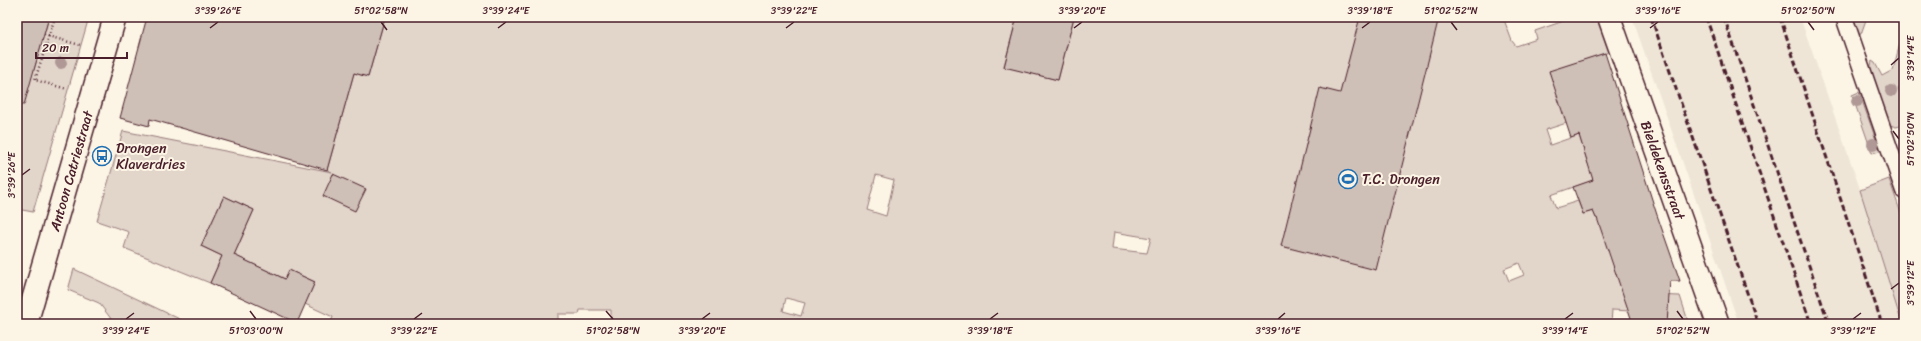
<svg xmlns="http://www.w3.org/2000/svg" width="1921" height="341" font-family="Sriracha,sans-serif">
  <style>
    .built { fill: #eee5d7 }
    .green { fill: #e2d5ca; stroke: #967a7a; fill-rule: evenodd }
    .building { fill: #cfc0b7; stroke: #4a1f2b }
    .lines { fill: none; stroke-linecap: round; stroke-linejoin: round }
    .lane-casing { stroke: #4a1f2b; stroke-width: 19 }
    .street-casing { stroke: #4a1f2b; stroke-width: 25 }
    .path { stroke: #4a1f2b; stroke-width: 2.5; stroke-dasharray: 1 3; stroke-linecap: butt }
    .lane { stroke: #fcf5e5; stroke-width: 16 }
    .street { stroke: #fcf5e5; stroke-width: 22 }
    .rail { stroke: #4a1f2b; stroke-width: 3; stroke-dasharray: 6 3; stroke-linecap: butt }
    .tree { fill: #af9895 }
    .ticks { fill: none; stroke: #4a1f2b; stroke-width: 1.5 }
    .labels { text-anchor: middle; stroke-width: 4; stroke-linejoin: round; paint-order: stroke }
    .poi-label { font-size: 14px; fill: #4a1f2b; stroke: #fcf5e5; text-anchor: start }
    .street-label { font-size: 14px; fill: #4a1f2b; stroke: #fcf5e5 }
    .neatline { fill: none; stroke: #4a1f2b; stroke-width: 1.5 }
    .ticks-label { font-size: 10px; text-anchor: middle; fill: #4a1f2b }
  </style>
  <rect width="100%" height="100%" fill="#fcf5e5"/>
  <filter id="ink" filterUnits="userSpaceOnUse"><feTurbulence type="fractalNoise" baseFrequency=".025" numOctaves="2"/><feDisplacementMap in="SourceGraphic" scale="8" xChannelSelector="R" yChannelSelector="G"/><feConvolveMatrix kernelMatrix="1 2 1 2 8 2 1 2 1" color-interpolation-filters="sRGB"/></filter>
  <g filter="url(#ink)">
    <polygon class="built" points="1632,17 1800,17 1858,183 1902,324 1739,324"/>
    <g class="green">
      <polygon points="49,17 89,17 33,212 17,209 17,65 34,70"/>
      <path d="M385 17H1017L1004 66 1058 80 1074 17H1503L1512 41 1516 46 1537 39 1535 31 1575 17H1603L1615 50 1549 72 1582 118 1545 130 1550 145 1579 135 1588 164 1602 177 1551 195 1556 208 1578 201 1583 214 1593 211 1596 218 1602 216 1651 295 1680 296 1689 324H1667V313L1612 310 1611 324H611V310H580L579 314H558V324H330L333 317 305 304 315 282 289 270 285 279 234 255 254 210 224 196 201 246 222 256 210 283 124 248 129 232 97 221 123 131 332 172 327 170 354 73 368 77ZM876 175 894 180 886 216 867 210ZM1114 232 1151 238 1147 253 1112 249ZM1519 263 1524 275 1509 281 1504 269ZM786 298 805 303 801 316 783 311Z"/>
      <polygon points="1850,17 1867,17 1861,34 1858,35"/>
      <polygon points="1902,17 1904,17 1904,65 1902,74 1904,85 1898,89 1904,99 1904,125 1896,127 1890,125 1870,70 1872,61 1875,63 1882,76 1893,70 1904,28 1898,19"/>
      <polygon points="1859,92 1880,151 1872,153 1852,95"/>
      <polygon points="1889,179 1904,222 1904,324 1902,324 1860,190"/>
      <polygon points="74,269 190,324 115,324 99,303 68,290"/>
    </g>
    <g class="building">
      <polygon points="17,17 49,17 24,105 17,104"/>
      <polygon points="147,17 385,17 368,77 354,73 327,170 150,119 149,126 120,118"/>
      <polygon points="1017,17 1074,17 1058,80 1004,67"/>
      <polygon points="1360,17 1439,17 1376,270 1281,246 1320,88 1340,93"/>
      <polygon points="1605,53 1657,215 1680,281 1670,281 1667,324 1633,324 1597,218 1596,218 1593,211 1583,214 1573,187 1593,180 1579,135 1571,138 1549,71"/>
      <polygon points="333,174 366,189 355,211 323,196"/>
      <polygon points="224,196 254,210 234,255 285,279 289,270 315,282 297,323 210,283 222,256 201,246"/>
    </g>
    <g class="lines">
      <g class="lane-casing">
        <polyline id="lane" points="1844,17 1904,191"/>
      </g>
      <g class="street-casing">
        <g id="street">
          <polyline points="1609,17 1718,324"/>
          <polyline points="26,324 115,17"/>
        </g>
      </g>
      <g class="path">
        <polyline points="55,17 35,80 67,89"/>
        <polyline points="1525,17 1528,17"/>
        <polyline points="44,35 80,45"/>
      </g>
      <use href="#lane" class="lane"/>
      <use href="#street" class="street"/>
      <g class="rail">
        <polyline points="1651,17 1758,324"/>
        <polyline points="1706,17 1811,324"/>
        <polyline points="1724,17 1829,324"/>
        <polyline points="1780,17 1882,324"/>
      </g>
    </g>
    <g class="tree">
      <circle cx="61" cy="63" r="6"/>
      <circle cx="1891" cy="91" r="6"/>
      <circle cx="1857" cy="101" r="6"/>
      <circle cx="1873" cy="144" r="6"/>
    </g>
  </g>
  <path class="ticks" d="M381 22 387 30M1451 22 1457 30M1808 22 1814 30M210 28 218 22M498 28 506 22M786 28 794 22M1074 28 1082 22M1362 28 1370 22M1650 28 1658 22M1891 65 1899 58M1893 131 1899 139M22 175 30 169M1891 289 1899 283M250 311 256 319M606 311 613 319M1677 311 1683 319M126 319 134 313M414 319 422 313M702 319 710 313M990 319 998 313M1278 319 1285 313M1565 319 1573 313M1853 319 1861 313"/>
  <defs>
    <g id="bus-ring" transform="scale(1)"><circle r="9.5" fill="#fcf5e5" stroke="#1f6fb2" stroke-width="1.5"/><path d="M-5-6H5V4H4V6H2V4H-2V6H-4V4H-5ZM-3.5-4V0h7V-4ZM-3.5 1.2v1.5H-2V1.2ZM2 1.2v1.5H3.5V1.2Z" fill="#1f6fb2"/></g>
    <g id="stadium-ring" transform="scale(1)"><circle r="9.5" fill="#fcf5e5" stroke="#1f6fb2" stroke-width="1.5"/><path d="M0-5a6.5 5 0 1 0 0 10a6.5 5 0 1 0 0-10ZM-3.5-1.8h7v3.6h-7Z" fill="#1f6fb2"/></g>
  </defs>
  <g fill-rule="evenodd">
    <use href="#bus-ring" x="102" y="156"/>
    <use href="#stadium-ring" x="1348" y="179"/>
  </g>
  <g class="labels">
    <g class="poi-label">
      <text x="116" y="153">Drongen<tspan x="116" dy="16">Klaverdries</tspan></text>
      <text x="1362" y="184">T.C. Drongen</text>
    </g>
    <g class="street-label">
      <text transform="translate(1663 170) rotate(70)" y="5">Bieldekensstraat</text>
      <text transform="translate(71 171) rotate(-74)" y="5">Antoon Catriestraat</text>
    </g>
  </g>
  <rect width="1921" height="341" fill="none" stroke="#fcf5e5" stroke-width="44"/>
  <path d="M36 52v6h91v-6" fill="none" stroke="#4a1f2b" stroke-width="2"/>
  <text x="42" y="52" font-size="12" fill="#4a1f2b" stroke="#fcf5e5" stroke-width="3" paint-order="stroke">20 m</text>
  <rect x="22" y="22" width="1877" height="297" class="neatline"/>
  <g class="ticks-label">
    <text x="218" y="14">3°39'26"E</text>
    <text x="381" y="14">51°02'58"N</text>
    <text x="506" y="14">3°39'24"E</text>
    <text x="794" y="14">3°39'22"E</text>
    <text x="1082" y="14">3°39'20"E</text>
    <text x="1370" y="14">3°39'18"E</text>
    <text x="1451" y="14">51°02'52"N</text>
    <text x="1658" y="14">3°39'16"E</text>
    <text x="1808" y="14">51°02'50"N</text>
    <text transform="translate(1910 58) rotate(-90)" y="4">3°39'14"E</text>
    <text transform="translate(1910 139) rotate(-90)" y="4">51°02'50"N</text>
    <text transform="translate(11 175) rotate(-90)" y="4">3°39'26"E</text>
    <text transform="translate(1910 283) rotate(-90)" y="4">3°39'12"E</text>
    <text x="126" y="334">3°39'24"E</text>
    <text x="256" y="334">51°03'00"N</text>
    <text x="414" y="334">3°39'22"E</text>
    <text x="613" y="334">51°02'58"N</text>
    <text x="702" y="334">3°39'20"E</text>
    <text x="990" y="334">3°39'18"E</text>
    <text x="1278" y="334">3°39'16"E</text>
    <text x="1565" y="334">3°39'14"E</text>
    <text x="1683" y="334">51°02'52"N</text>
    <text x="1853" y="334">3°39'12"E</text>
  </g>
</svg>
